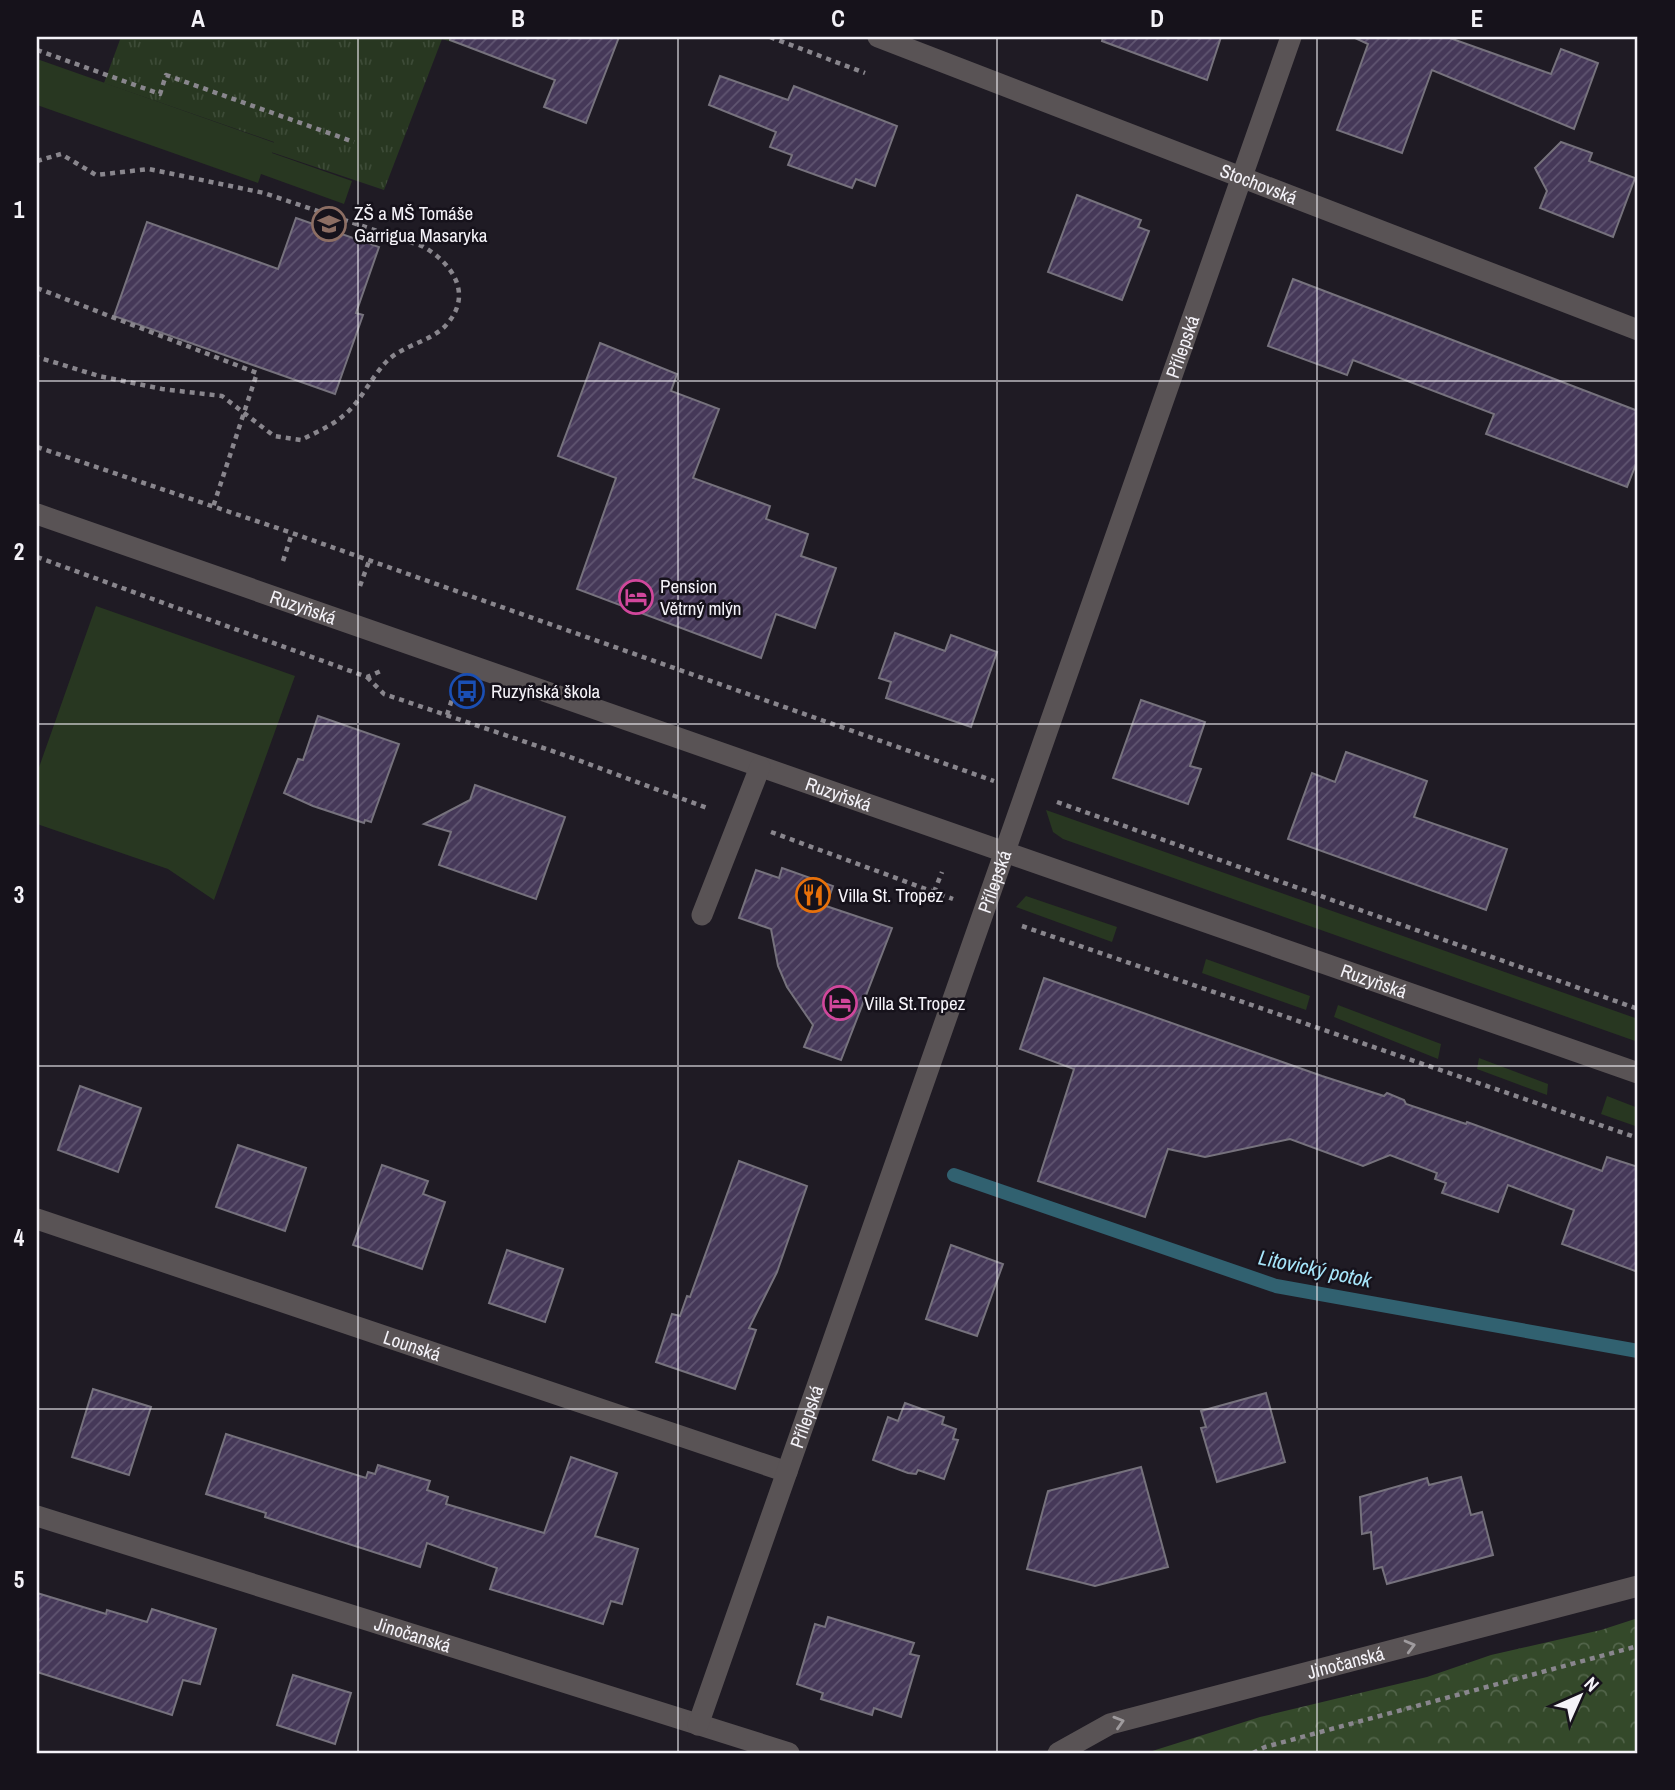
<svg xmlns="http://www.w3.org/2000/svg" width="1675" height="1790" font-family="'Archivo Narrow',sans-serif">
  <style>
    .green { fill: #283721 }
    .forest { fill: url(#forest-crowns) }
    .park { fill: url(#park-tufts) }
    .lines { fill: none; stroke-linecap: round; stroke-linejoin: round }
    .stream { stroke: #316170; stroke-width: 14 }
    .building { fill: url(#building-hatch); stroke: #76727d; stroke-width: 2 }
    .path { stroke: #89868d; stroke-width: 4.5; stroke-dasharray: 5 5; stroke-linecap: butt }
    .minor { stroke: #595355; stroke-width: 21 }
    .oneway { stroke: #9f9b9e }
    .grid { fill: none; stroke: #f4f2f8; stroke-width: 2; stroke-opacity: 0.55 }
    .labels { text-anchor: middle; stroke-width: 5; stroke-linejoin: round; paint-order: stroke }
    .street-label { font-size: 19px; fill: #f4f2f8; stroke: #16121b }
    .poi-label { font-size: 19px; fill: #f4f2f8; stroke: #16121b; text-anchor: start }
    .water-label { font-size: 21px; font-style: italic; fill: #a7e6fb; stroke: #16121b }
    .neatline { fill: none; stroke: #f4f2f8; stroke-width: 2.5 }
    .grid-label { font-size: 23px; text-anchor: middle; font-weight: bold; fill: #f4f2f8 }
  </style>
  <defs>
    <pattern id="forest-crowns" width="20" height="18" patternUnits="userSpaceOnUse" patternTransform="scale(1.75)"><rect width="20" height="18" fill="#34492a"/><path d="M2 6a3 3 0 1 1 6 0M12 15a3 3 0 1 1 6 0" fill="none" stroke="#52644a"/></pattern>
    <pattern id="park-tufts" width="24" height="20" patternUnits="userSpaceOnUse" patternTransform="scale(1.75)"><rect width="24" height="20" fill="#283721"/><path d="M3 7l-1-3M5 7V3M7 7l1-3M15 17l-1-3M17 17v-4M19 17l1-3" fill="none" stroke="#3d4b37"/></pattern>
    <pattern id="building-hatch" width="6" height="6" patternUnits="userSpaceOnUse" patternTransform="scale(1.75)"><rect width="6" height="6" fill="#453858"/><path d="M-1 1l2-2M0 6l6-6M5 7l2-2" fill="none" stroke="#605571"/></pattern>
  </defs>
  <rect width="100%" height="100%" fill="#1f1b24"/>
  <g class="green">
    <polygon points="37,59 275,143 272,153 352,181 344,204 261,174 258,183 37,105"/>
    <polygon points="96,606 295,676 214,900 168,869 37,824 37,773"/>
    <polygon points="1046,810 1638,1019 1638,1042 1063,839 1053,832"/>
    <polygon points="1026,896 1117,927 1112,942 1016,907"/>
    <polygon points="1206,959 1310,996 1306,1010 1202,973"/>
    <polygon points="1338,1005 1441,1044 1438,1059 1334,1017"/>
    <polygon points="1479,1058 1548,1084 1547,1095 1477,1069"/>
    <polygon points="1607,1096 1638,1108 1638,1127 1601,1114"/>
  </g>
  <polygon class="forest" points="1638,1618 1638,1753 1146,1753 1260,1717 1427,1677 1491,1655 1601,1630"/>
  <polygon class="park" points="121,37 475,37 471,48 442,39 384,190 271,152 274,142 104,83"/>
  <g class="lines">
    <polyline class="stream" points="954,1175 1276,1286 1638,1351"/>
  </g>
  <g class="building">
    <polygon points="450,37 619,37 586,123 544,107 555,80 450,40"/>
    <polygon points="1103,37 1221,37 1207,80 1102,41"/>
    <polygon points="1353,37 1447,37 1551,74 1561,49 1598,63 1574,129 1432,70 1402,153 1337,130 1368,44"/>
    <polygon points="720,76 788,100 794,86 897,126 875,186 856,179 852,188 788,165 792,155 770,147 776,132 709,105"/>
    <polygon points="1561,142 1592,153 1589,161 1635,178 1613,237 1540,208 1547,191 1535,168"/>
    <polygon points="1077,195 1141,220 1138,227 1149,231 1122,300 1048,272"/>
    <polygon points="296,218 379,247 356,313 363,315 335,394 114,316 147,222 278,269"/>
    <polygon points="1293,279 1638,411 1638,459 1627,487 1486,434 1494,414 1353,360 1347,375 1268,346"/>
    <polygon points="600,343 677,374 671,391 719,409 693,478 770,506 766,519 808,534 801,556 836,568 815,628 776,614 761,658 577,589 616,478 558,456"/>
    <polygon points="895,633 945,651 951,635 997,652 971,727 886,698 891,682 879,678"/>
    <polygon points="1141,700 1205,722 1190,766 1201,769 1188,804 1113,778"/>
    <polygon points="318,716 399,744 371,822 365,820 364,823 313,806 284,793 298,759 303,760"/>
    <polygon points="1346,752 1427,781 1414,817 1507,849 1486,910 1288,839 1312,773 1335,782"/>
    <polygon points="475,785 565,817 536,899 439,865 451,832 424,824 470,800"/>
    <polygon points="782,868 833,886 826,906 892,928 841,1060 804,1047 813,1025 787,987 778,966 771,929 739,918 756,870 779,878"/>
    <polygon points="1044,978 1322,1076 1384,1096 1387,1093 1404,1100 1406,1104 1466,1124 1467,1122 1602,1171 1607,1157 1638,1167 1638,1272 1562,1244 1574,1210 1508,1185 1498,1212 1442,1193 1446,1183 1435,1179 1437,1173 1390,1155 1363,1166 1290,1139 1205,1157 1168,1149 1145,1217 1038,1181 1074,1069 1020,1049"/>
    <polygon points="80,1086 141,1108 118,1172 58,1150"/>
    <polygon points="238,1145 306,1168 285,1231 216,1207"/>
    <polygon points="739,1161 807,1186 777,1272 749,1328 756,1330 735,1389 656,1362 672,1314 680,1316 687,1296 690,1297"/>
    <polygon points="382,1165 428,1181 423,1194 445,1202 422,1269 353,1245"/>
    <polygon points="951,1245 1003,1264 977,1336 926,1319"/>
    <polygon points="507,1250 563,1269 545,1322 489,1303"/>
    <polygon points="93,1389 151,1407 129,1475 72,1457"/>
    <polygon points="1266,1393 1285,1462 1217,1482 1201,1428 1206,1427 1201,1411"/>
    <polygon points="905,1403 944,1417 942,1424 956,1429 953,1439 958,1440 944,1479 918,1470 916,1474 908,1473 873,1460 888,1417 898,1421"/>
    <polygon points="226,1434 366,1478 368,1472 375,1474 378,1465 430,1481 427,1490 448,1497 446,1504 544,1533 571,1457 617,1473 595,1536 638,1549 622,1604 611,1601 603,1624 490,1589 497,1568 427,1543 420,1567 265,1517 266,1513 206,1494"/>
    <polygon points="1141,1467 1168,1567 1095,1586 1027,1569 1048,1491"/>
    <polygon points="1461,1477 1471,1515 1482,1512 1493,1555 1387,1584 1382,1567 1374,1569 1371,1532 1362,1534 1360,1497 1427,1478 1429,1485"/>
    <polygon points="37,1593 106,1614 107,1610 147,1622 152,1609 216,1629 200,1684 183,1680 172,1715 37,1672"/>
    <polygon points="828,1617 914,1643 910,1654 919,1656 901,1717 874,1708 872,1715 821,1699 823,1693 797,1684 815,1624 825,1627"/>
    <polygon points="293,1675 351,1693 335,1744 277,1725"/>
  </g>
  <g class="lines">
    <g class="path">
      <polyline points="770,37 865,73"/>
      <polyline points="37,50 160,94 166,75 354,142"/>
      <path d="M37 161 61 154 96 175 149 169 264 193 422 246C451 262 474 293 447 324 433 341 403 345 387 361 371 377 361 402 343 416 331 426 315 433 301 440L274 436 222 396 162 389 99 376 37 357"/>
      <polyline points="37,288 257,373 213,507"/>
      <polyline points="37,447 292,533 994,781"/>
      <polyline points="37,557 367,677 381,671"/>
      <polyline points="283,561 292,533"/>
      <polyline points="360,586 369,561"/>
      <polyline points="367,677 384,694 567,756 707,808"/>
      <polyline points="447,715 453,696"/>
      <polyline points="1057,802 1638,1009"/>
      <polyline points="771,832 953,899"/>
      <polyline points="934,892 942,872"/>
      <polyline points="1022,926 1638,1138"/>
      <polyline points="1253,1753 1265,1747 1638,1646"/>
    </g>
    <g class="minor">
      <path id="s1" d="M878 37 1638 330"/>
      <path id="s2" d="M37 514 1638 1073"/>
      <polyline points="702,915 760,767"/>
      <path id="s3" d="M37 1219 787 1472"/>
      <path id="s4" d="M37 1516 789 1753"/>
      <path id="s5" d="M698 1725 1291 37"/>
      <path id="s6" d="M1058 1753 1110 1724 1638 1586"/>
    </g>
  </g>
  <defs><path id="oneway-chevron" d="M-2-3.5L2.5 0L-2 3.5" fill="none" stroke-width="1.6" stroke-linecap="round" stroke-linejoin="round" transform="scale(1.75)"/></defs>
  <g class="oneway">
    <use href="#oneway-chevron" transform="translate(1410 1646) rotate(-15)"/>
    <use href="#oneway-chevron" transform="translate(1119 1722) rotate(-17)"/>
  </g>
  <path class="grid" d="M358 37V1753M678 37V1753M997 37V1753M1317 37V1753M37 381H1638M37 724H1638M37 1066H1638M37 1409H1638"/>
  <defs>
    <g id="school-ring" transform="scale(1.75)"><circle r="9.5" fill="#16121b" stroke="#8d6e63" stroke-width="1.5"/><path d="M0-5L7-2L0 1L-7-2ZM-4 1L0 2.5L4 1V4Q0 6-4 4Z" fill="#8d6e63"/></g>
    <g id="hotel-ring" transform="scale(1.75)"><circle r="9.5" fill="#16121b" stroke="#d1479c" stroke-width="1.5"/><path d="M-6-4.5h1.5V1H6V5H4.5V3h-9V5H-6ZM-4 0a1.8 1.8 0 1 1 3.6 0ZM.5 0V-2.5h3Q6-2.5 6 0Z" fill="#d1479c"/></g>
    <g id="bus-ring" transform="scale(1.75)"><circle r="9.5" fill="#16121b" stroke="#1a4fb4" stroke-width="1.5"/><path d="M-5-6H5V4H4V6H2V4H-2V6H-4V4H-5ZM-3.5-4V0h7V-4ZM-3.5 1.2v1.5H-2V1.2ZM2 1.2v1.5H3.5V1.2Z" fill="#1a4fb4"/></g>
    <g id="restaurant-ring" transform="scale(1.75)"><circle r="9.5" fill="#16121b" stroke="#e8710a" stroke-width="1.5"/><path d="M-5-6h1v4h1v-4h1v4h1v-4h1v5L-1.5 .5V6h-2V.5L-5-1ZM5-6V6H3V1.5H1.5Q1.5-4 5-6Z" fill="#e8710a"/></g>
  </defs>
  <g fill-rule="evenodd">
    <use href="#school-ring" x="329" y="224"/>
    <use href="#hotel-ring" x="636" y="597"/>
    <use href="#bus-ring" x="467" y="691"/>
    <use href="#restaurant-ring" x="813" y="895"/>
    <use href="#hotel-ring" x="840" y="1003"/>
  </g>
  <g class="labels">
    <g class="street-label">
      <text dy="7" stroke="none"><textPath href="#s1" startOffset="408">Stochovská</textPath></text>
      <text dy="7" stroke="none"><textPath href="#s5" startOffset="1461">Přílepská</textPath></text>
      <text dy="7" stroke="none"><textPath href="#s2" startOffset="282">Ruzyňská</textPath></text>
      <text dy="7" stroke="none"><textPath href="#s2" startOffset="849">Ruzyňská</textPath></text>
      <text dy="7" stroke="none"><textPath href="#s5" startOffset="894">Přílepská</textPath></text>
      <text dy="7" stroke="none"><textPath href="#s2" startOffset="1416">Ruzyňská</textPath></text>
      <text dy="7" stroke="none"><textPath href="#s3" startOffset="396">Lounská</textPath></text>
      <text dy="7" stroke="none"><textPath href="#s5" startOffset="327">Přílepská</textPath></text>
      <text dy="7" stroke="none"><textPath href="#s4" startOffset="394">Jinočanská</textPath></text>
      <text dy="7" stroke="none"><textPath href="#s6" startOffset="303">Jinočanská</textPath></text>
    </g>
    <g class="poi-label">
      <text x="354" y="220">ZŠ a MŠ Tomáše<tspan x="354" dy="22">Garrigua Masaryka</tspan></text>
      <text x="660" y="593">Pension<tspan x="660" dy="22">Větrný mlýn</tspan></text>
      <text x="491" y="698">Ruzyňská škola</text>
      <text x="838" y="902">Villa St. Tropez</text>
      <text x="864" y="1010">Villa St.Tropez</text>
    </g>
    <g class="water-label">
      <text transform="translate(1315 1269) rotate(12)" y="7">Litovický potok</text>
    </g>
  </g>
  <rect width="1675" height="1790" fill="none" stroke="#16121b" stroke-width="77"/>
  <g transform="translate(1580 1696) rotate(45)" stroke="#16121b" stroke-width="5" paint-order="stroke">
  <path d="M0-5L12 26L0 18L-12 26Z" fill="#f4f2f8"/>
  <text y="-10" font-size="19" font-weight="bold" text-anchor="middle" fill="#f4f2f8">N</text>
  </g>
  <rect x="38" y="38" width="1598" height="1714" class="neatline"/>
  <g class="grid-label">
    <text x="198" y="27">A</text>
    <text x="518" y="27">B</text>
    <text x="838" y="27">C</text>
    <text x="1157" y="27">D</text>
    <text x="1477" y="27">E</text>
    <text x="19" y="218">1</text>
    <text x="19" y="560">2</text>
    <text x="19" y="903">3</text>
    <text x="19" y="1246">4</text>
    <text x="19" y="1588">5</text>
  </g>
</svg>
